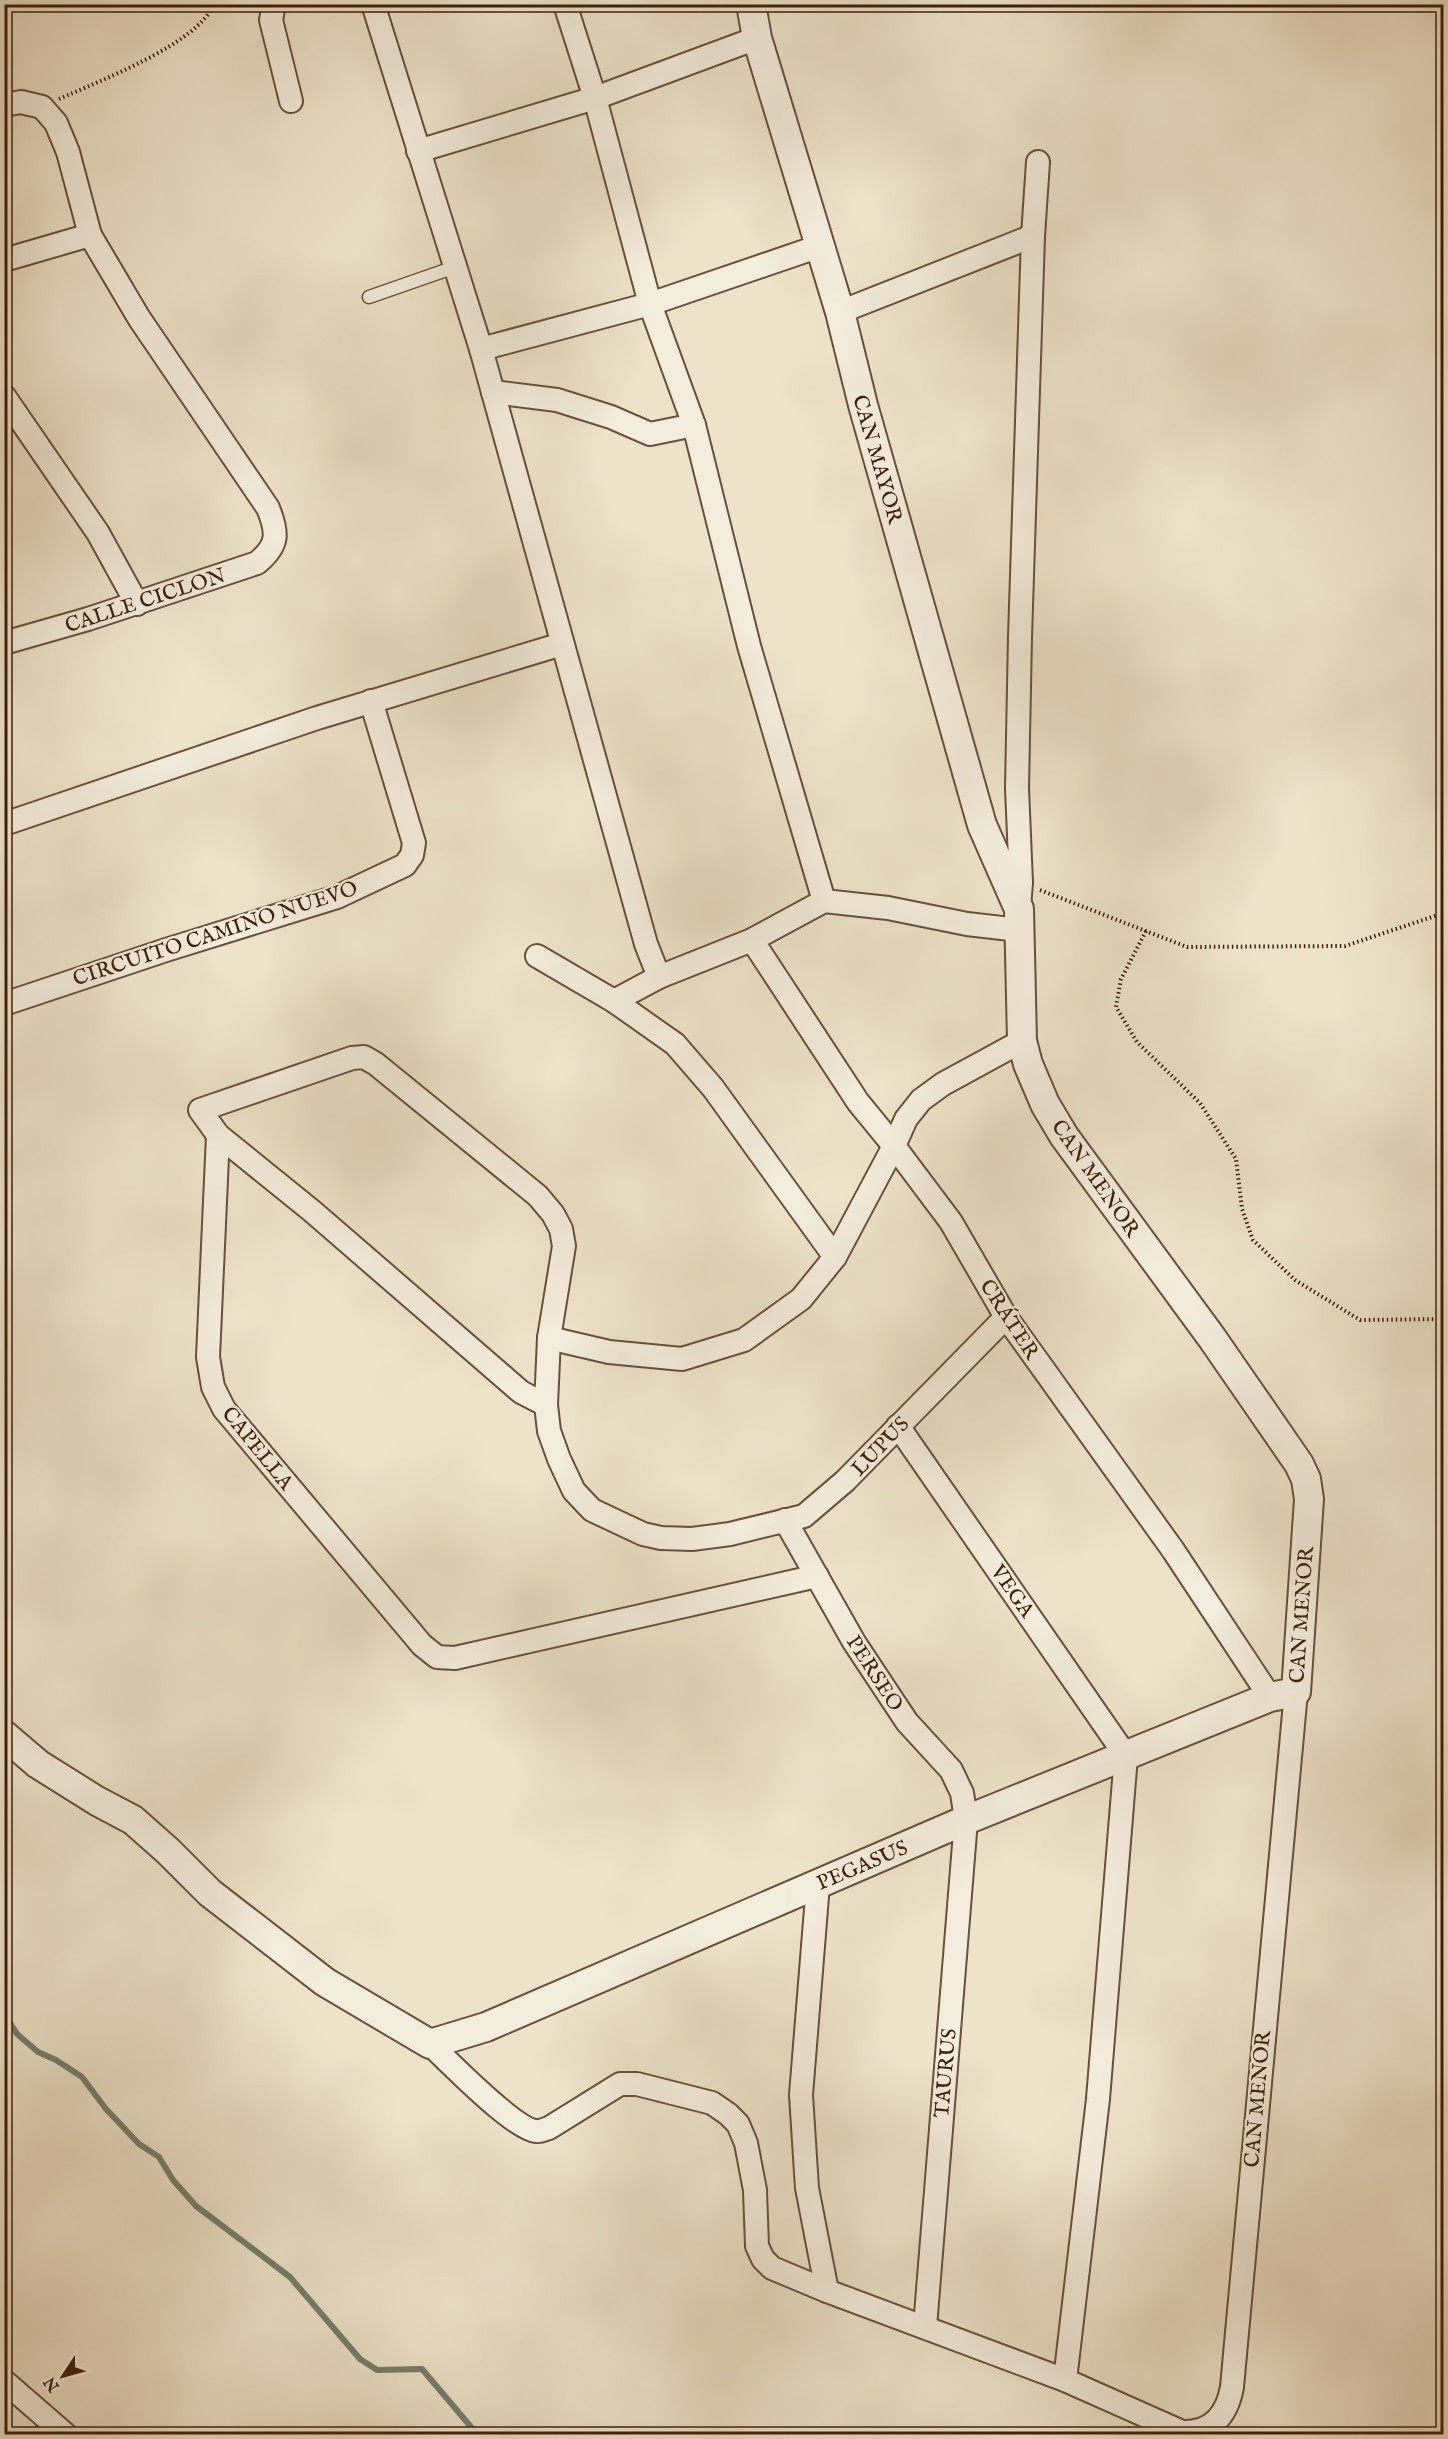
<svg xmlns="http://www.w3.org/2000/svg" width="1448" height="2439" font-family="'IM FELL English',serif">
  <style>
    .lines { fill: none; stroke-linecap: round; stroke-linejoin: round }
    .stream { stroke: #767f6e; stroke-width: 6 }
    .service-casing { stroke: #6a4f3a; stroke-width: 15 }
    .minor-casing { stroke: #6a4f3a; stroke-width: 26 }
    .tertiary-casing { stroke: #6a4f3a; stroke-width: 32 }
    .path { stroke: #3f1e0a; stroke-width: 4; stroke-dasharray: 1.5 3; stroke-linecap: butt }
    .service { stroke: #f3eddd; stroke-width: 12 }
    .minor { stroke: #f3eddd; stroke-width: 22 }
    .tertiary { stroke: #f3eddd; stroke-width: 28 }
    .labels { text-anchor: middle; stroke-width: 4.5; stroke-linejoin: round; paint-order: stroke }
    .street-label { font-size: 21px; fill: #3f1e0a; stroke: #f3eddd }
  </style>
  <rect width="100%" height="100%" fill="#ede3ca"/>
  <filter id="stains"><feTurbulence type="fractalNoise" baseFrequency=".00333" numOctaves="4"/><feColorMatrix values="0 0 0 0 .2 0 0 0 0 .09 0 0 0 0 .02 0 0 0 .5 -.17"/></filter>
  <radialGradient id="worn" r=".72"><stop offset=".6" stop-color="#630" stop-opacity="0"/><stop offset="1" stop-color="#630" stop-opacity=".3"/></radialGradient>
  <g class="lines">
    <polyline class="stream" points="4,2014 17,2034 38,2052 56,2060 82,2077 106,2109 139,2144 159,2157 173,2180 196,2206 290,2277 360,2359 377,2370 422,2369 477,2434"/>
    <g class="service-casing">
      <polyline id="service" points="369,297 455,267"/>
    </g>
    <g class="minor-casing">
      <g id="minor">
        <polyline points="274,4 271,20 291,101"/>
        <polyline points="373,4 481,349 646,944 659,977"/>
        <polyline points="565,4 595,98 650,304 694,425 749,646 824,901"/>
        <path d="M4 105 21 102 42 107 56 123 68 152 90 235 139 318 268 508C278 533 279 545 257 563L88 619 4 643"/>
        <polyline points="418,151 595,98 757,38"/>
        <polyline points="4,260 90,235"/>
        <polyline points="840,312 1033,236"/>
        <polyline points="481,349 650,304 820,246"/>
        <polyline points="493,392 557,400 611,417 650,434 694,425"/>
        <polyline points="4,396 98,533 137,604"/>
        <polyline points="4,824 317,718 562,644"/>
        <polyline points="1019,907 1021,883 1017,788 1020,637 1033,236 1038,162"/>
        <polyline points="752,940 858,1102 894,1146 951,1222 1006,1317 1173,1550 1270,1697"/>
        <polyline points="537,956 614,1001 675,1044 713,1088 835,1257"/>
        <polyline points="614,1001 659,977 752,940 824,901 888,908 967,924 1019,930"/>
        <polyline points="4,1004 166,950 337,897 405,865 412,855 414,843 371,701"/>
        <polyline points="218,1135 208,1357 213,1387 224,1409 422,1645 437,1657 455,1658 817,1576"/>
        <polyline points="549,1338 609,1352 682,1359 744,1340 801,1299 835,1257 894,1146 906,1119 921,1100 943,1084 1022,1041"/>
        <polyline points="546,1405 549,1338 564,1246 561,1229 553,1214 538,1196 376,1064 364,1057 352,1058 200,1110 218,1135 312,1211 521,1392 546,1405 549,1431 559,1459 574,1491 592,1510 643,1534 661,1538 692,1539 730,1534 804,1516 845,1481 1006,1317"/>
        <polyline points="898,1426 1126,1756 1098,2099 1065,2380"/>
        <polyline points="785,1520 854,1642 907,1722 951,1770 962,1793 966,1820 925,2327"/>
        <polyline points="818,1884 801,2095 807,2188 827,2291"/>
        <path d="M430 2044C449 2062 514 2129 536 2131 540 2132 545 2129 549 2128L620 2084H637L712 2103 728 2114 738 2124 746 2143 755 2190 757 2246 763 2259 772 2268 827 2291 1065 2380 1182 2432C1212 2433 1227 2415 1232 2387L1296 1692"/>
        <polyline points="4,2381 65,2434"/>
      </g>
    </g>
    <g class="tertiary-casing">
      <polyline id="tertiary" points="4,1735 38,1764 97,1801 133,1820 168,1851 210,1893 325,1982 430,2044 486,2027 966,1820 1270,1697 1296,1692 1309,1499 1306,1479 1299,1464 1212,1338 1064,1136 1045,1104 1028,1064 1022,1041 1019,909 982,825 863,405 840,312 757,38 751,4"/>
    </g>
    <g class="path">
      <path d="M59 99C99 81 198 44 214 4"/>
      <polyline points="1040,890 1187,947 1345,946 1444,913"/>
      <polyline points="1146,931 1121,979 1116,1007 1137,1042 1200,1103 1236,1159 1242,1209 1253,1240 1295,1280 1360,1320 1444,1319"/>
    </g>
    <use href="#service" class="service"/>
    <use href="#minor" class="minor"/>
    <use href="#tertiary" class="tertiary"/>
  </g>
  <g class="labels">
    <g class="street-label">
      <text transform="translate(878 459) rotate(74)" y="7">CAN MAYOR</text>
      <text transform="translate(145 600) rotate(-18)" y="7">CALLE CICLON</text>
      <text transform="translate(215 933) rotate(-18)" y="7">CIRCUITO CAMINO NUEVO</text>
      <text transform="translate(1096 1178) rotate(55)" y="7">CAN MENOR</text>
      <text transform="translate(1010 1319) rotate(57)" y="7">CRÁTER</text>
      <text transform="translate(880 1446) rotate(-46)" y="7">LUPUS</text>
      <text transform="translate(258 1448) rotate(51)" y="7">CAPELLA</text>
      <text transform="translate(1013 1591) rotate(55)" y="7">VEGA</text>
      <text transform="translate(1301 1615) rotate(-86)" y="7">CAN MENOR</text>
      <text transform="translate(875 1673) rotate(57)" y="7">PERSEO</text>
      <text transform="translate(862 1865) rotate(-23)" y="7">PEGASUS</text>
      <text transform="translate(945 2073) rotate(-85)" y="7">TAURUS</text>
      <text transform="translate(1257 2099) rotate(-85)" y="7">CAN MENOR</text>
    </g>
  </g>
  <rect width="1448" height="2439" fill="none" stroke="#ede3ca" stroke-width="24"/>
  <rect x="6" y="6" width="1436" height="2427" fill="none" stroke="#3f1e0a" stroke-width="3"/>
  <rect x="12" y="12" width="1424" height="2415" fill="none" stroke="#3f1e0a" stroke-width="1.5"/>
  <g transform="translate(63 2376) rotate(234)" stroke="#f3eddd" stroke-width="4.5" paint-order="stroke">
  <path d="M0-4.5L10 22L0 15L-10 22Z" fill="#3f1e0a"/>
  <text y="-9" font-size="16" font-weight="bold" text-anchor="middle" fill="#3f1e0a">N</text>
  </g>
  <rect width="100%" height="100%" filter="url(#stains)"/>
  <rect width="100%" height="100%" fill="url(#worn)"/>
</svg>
